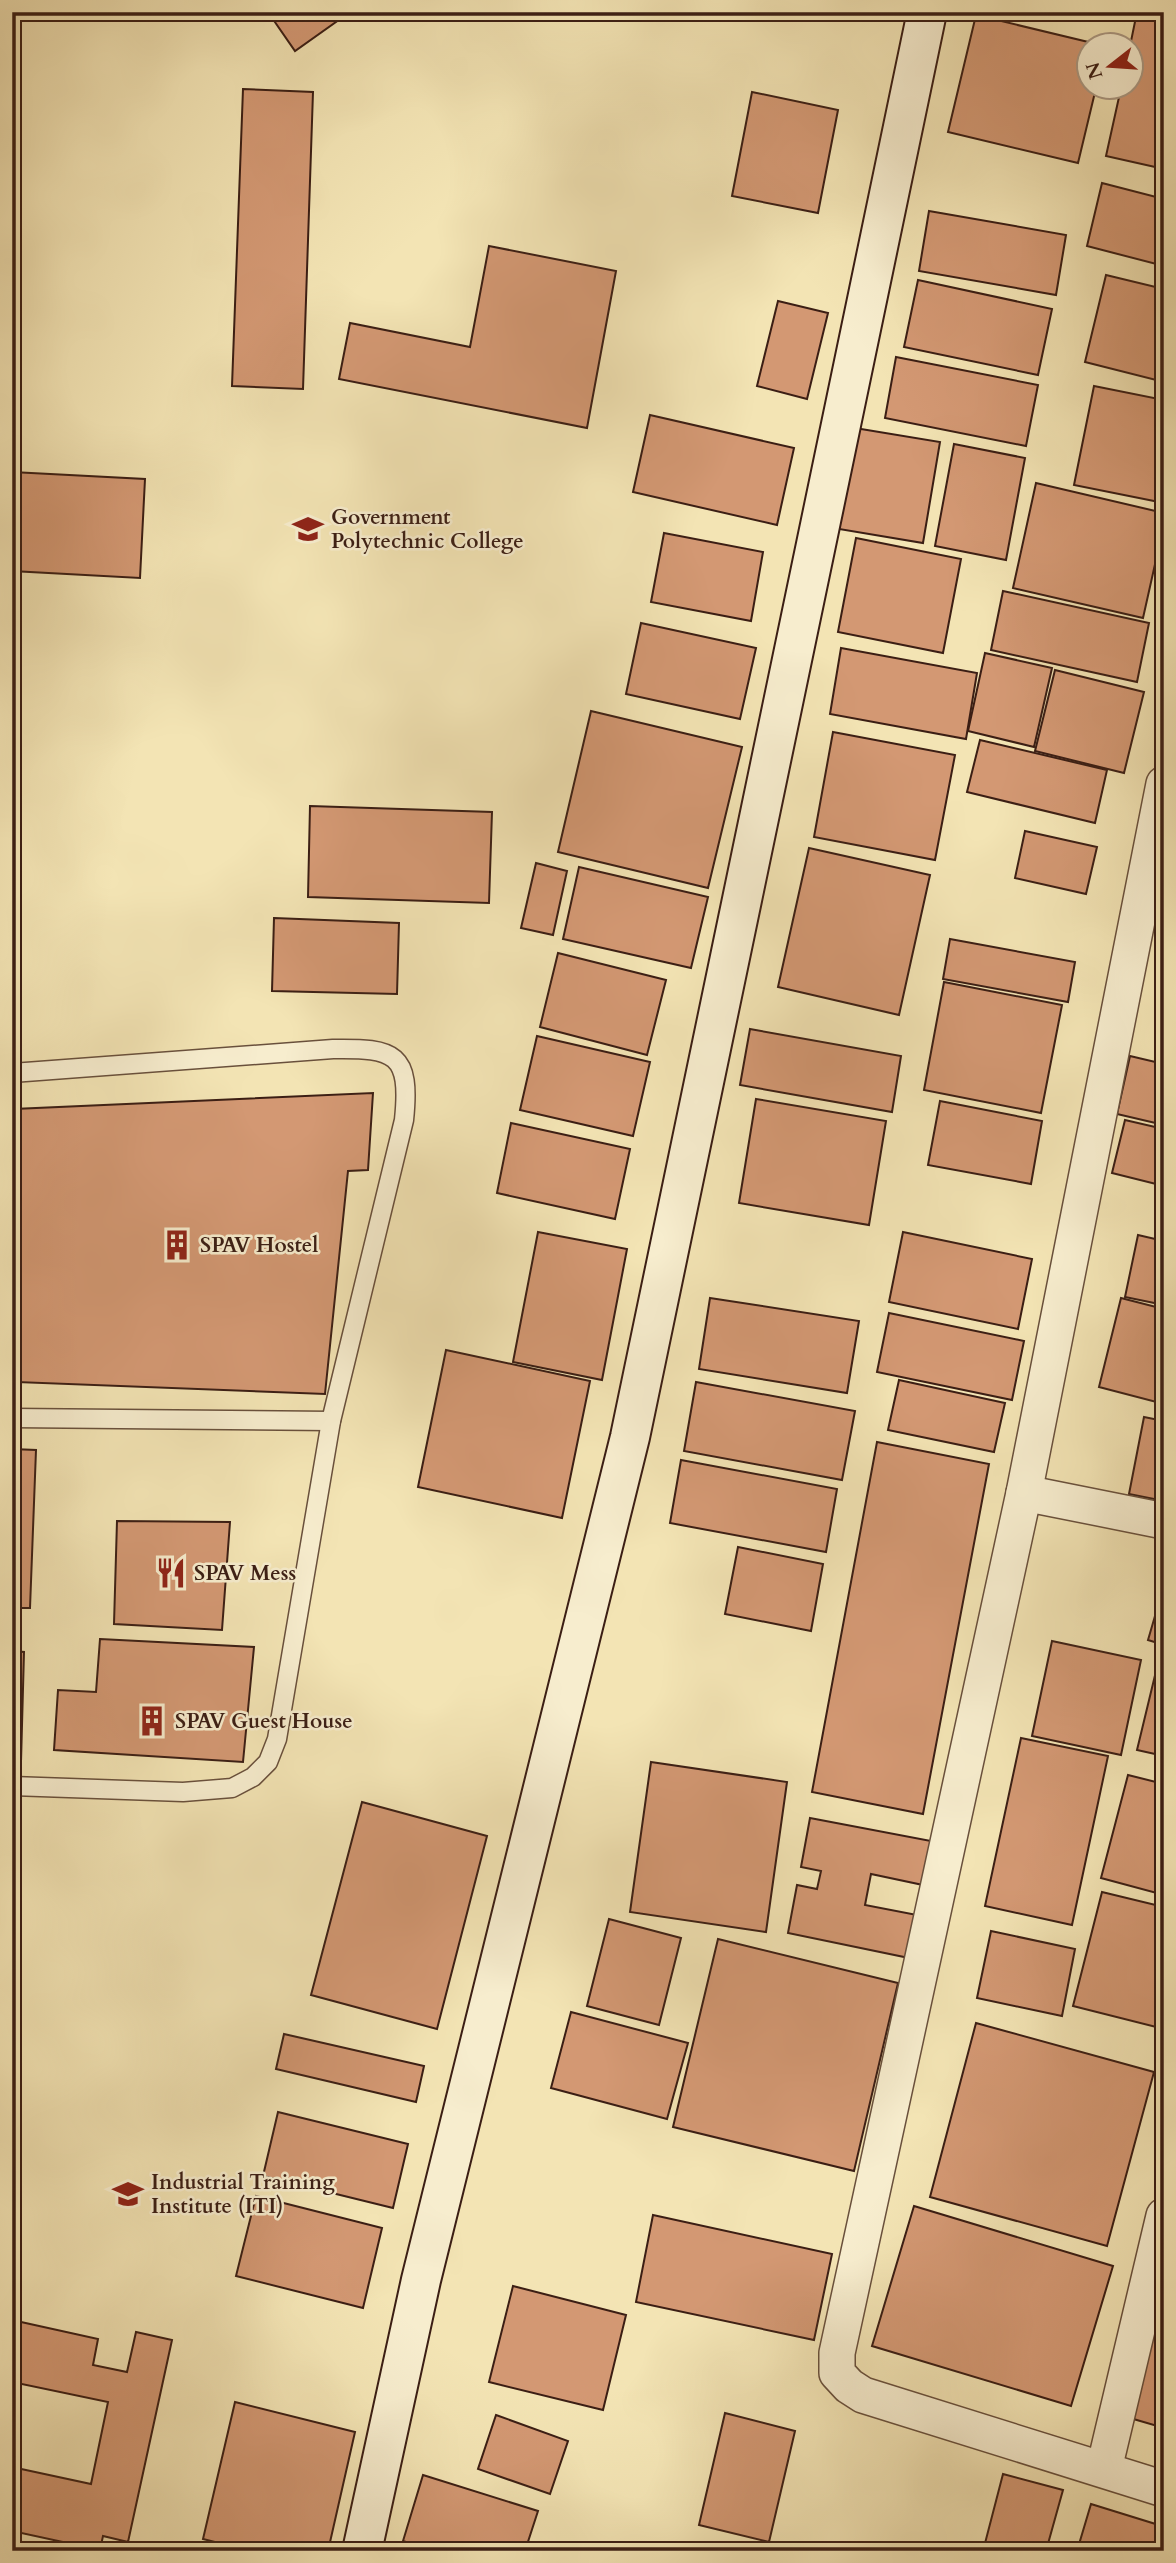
<svg xmlns="http://www.w3.org/2000/svg" width="1176" height="2563" font-family="Cardo,serif">
  <style>
    .building { fill: #d39873; stroke: #3b1e14; stroke-width: 2 }
    .lines { fill: none; stroke-linecap: round; stroke-linejoin: round }
    .lane-casing { stroke: #69503c; stroke-width: 21 }
    .street-casing { stroke: #69503c; stroke-width: 38 }
    .secondary-casing { stroke: #3b1e14; stroke-width: 42 }
    .lane { stroke: #f7edce; stroke-width: 18 }
    .street { stroke: #f7edce; stroke-width: 35 }
    .secondary { stroke: #f7edce; stroke-width: 38 }
    .labels { text-anchor: middle; stroke-width: 5; stroke-linejoin: round; paint-order: stroke }
    .poi-label { font-size: 21px; font-weight: bold; fill: #3b1e14; stroke: #f7edce; text-anchor: start }
  </style>
  <rect width="100%" height="100%" fill="#f3e4b4"/>
  <filter id="stains"><feTurbulence type="fractalNoise" baseFrequency=".00286" numOctaves="4"/><feColorMatrix values="0 0 0 0 .2 0 0 0 0 .09 0 0 0 0 .02 0 0 0 .5 -.17"/></filter>
  <radialGradient id="worn" r=".72"><stop offset=".6" stop-color="#630" stop-opacity="0"/><stop offset="1" stop-color="#630" stop-opacity=".3"/></radialGradient>
  <g class="building">
    <polygon points="268,12 350,12 295,51"/>
    <polygon points="1137,12 1164,12 1164,169 1106,156 1121,88 1130,88 1130,46"/>
    <polygon points="976,15 1105,46 1088,46 1088,88 1096,88 1078,163 948,132"/>
    <polygon points="243,89 313,92 303,389 232,386"/>
    <polygon points="752,92 838,110 818,213 732,196"/>
    <polygon points="1102,183 1164,199 1164,266 1087,246"/>
    <polygon points="929,211 1066,235 1056,295 919,271"/>
    <polygon points="489,246 616,271 587,428 339,379 350,323 470,347"/>
    <polygon points="1106,275 1164,289 1164,382 1085,362"/>
    <polygon points="918,280 1052,309 1038,375 904,347"/>
    <polygon points="778,301 828,313 807,399 757,386"/>
    <polygon points="896,357 1038,385 1026,446 885,418"/>
    <polygon points="1094,386 1164,400 1164,503 1074,485"/>
    <polygon points="650,415 794,448 777,525 633,492"/>
    <polygon points="855,428 940,442 923,543 839,529"/>
    <polygon points="954,444 1025,458 1006,560 935,546"/>
    <polygon points="12,472 145,479 140,578 12,571"/>
    <polygon points="1036,483 1164,513 1164,524 1143,618 1013,588"/>
    <polygon points="664,533 763,552 751,621 651,602"/>
    <polygon points="856,538 961,559 943,653 838,632"/>
    <polygon points="1003,591 1149,623 1137,682 991,650"/>
    <polygon points="641,623 756,648 740,719 626,694"/>
    <polygon points="841,648 977,673 966,739 830,714"/>
    <polygon points="985,653 1052,668 1034,747 968,731"/>
    <polygon points="1055,670 1144,692 1124,773 1035,751"/>
    <polygon points="591,711 742,747 708,888 558,852"/>
    <polygon points="833,732 955,755 935,860 814,837"/>
    <polygon points="980,740 1107,770 1095,823 967,792"/>
    <polygon points="310,806 492,812 489,903 308,897"/>
    <polygon points="1025,831 1097,847 1086,894 1015,878"/>
    <polygon points="809,848 930,875 899,1015 778,987"/>
    <polygon points="536,863 567,871 553,935 521,928"/>
    <polygon points="579,867 708,897 691,968 563,939"/>
    <polygon points="274,918 399,923 397,994 272,991"/>
    <polygon points="950,939 1075,962 1068,1002 943,979"/>
    <polygon points="558,953 666,980 647,1055 540,1027"/>
    <polygon points="944,982 1062,1005 1041,1113 924,1090"/>
    <polygon points="750,1029 901,1056 892,1112 740,1085"/>
    <polygon points="537,1036 650,1062 633,1136 520,1110"/>
    <polygon points="1130,1056 1164,1064 1164,1125 1117,1114"/>
    <polygon points="373,1093 368,1170 348,1171 325,1394 17,1382 17,1403 12,1403 14,1109"/>
    <polygon points="756,1099 886,1121 869,1225 739,1203"/>
    <polygon points="940,1101 1042,1121 1031,1184 928,1165"/>
    <polygon points="1125,1120 1164,1129 1164,1186 1112,1173"/>
    <polygon points="511,1123 630,1149 615,1219 497,1193"/>
    <polygon points="538,1232 627,1249 602,1380 513,1362"/>
    <polygon points="903,1232 1032,1259 1018,1329 889,1302"/>
    <polygon points="1138,1235 1164,1241 1164,1305 1125,1297"/>
    <polygon points="710,1298 859,1321 847,1393 699,1369"/>
    <polygon points="1121,1298 1164,1309 1164,1404 1099,1387"/>
    <polygon points="889,1313 1024,1341 1012,1400 877,1372"/>
    <polygon points="446,1350 590,1381 562,1518 418,1487"/>
    <polygon points="899,1380 1005,1403 994,1452 888,1430"/>
    <polygon points="696,1382 855,1411 842,1480 684,1451"/>
    <polygon points="1144,1417 1164,1421 1164,1501 1129,1494"/>
    <polygon points="877,1442 989,1464 923,1814 812,1792"/>
    <polygon points="12,1449 36,1450 30,1608 12,1608"/>
    <polygon points="681,1460 837,1489 826,1552 670,1523"/>
    <polygon points="117,1521 230,1522 222,1630 114,1624"/>
    <polygon points="738,1547 823,1564 811,1631 725,1614"/>
    <polygon points="1164,1585 1164,1645 1148,1640"/>
    <polygon points="100,1639 254,1647 243,1762 54,1750 58,1690 96,1692"/>
    <polygon points="1052,1641 1141,1660 1121,1755 1032,1736"/>
    <polygon points="12,1651 24,1652 21,1762 12,1761"/>
    <polygon points="1157,1667 1164,1669 1164,1756 1137,1750"/>
    <polygon points="1021,1738 1108,1756 1072,1925 985,1906"/>
    <polygon points="651,1762 787,1782 766,1932 630,1912"/>
    <polygon points="1128,1775 1164,1784 1164,1895 1101,1878"/>
    <polygon points="362,1802 487,1836 437,2029 311,1995"/>
    <polygon points="810,1818 931,1841 923,1885 871,1874 865,1905 917,1915 909,1958 788,1933 797,1885 817,1889 821,1871 801,1867"/>
    <polygon points="1102,1892 1164,1907 1164,2029 1073,2006"/>
    <polygon points="609,1919 681,1938 659,2025 587,2006"/>
    <polygon points="991,1931 1075,1949 1062,2016 977,1998"/>
    <polygon points="718,1939 898,1983 854,2171 673,2127"/>
    <polygon points="571,2012 688,2043 667,2119 551,2088"/>
    <polygon points="976,2023 1154,2072 1107,2246 930,2197"/>
    <polygon points="284,2034 424,2066 416,2102 276,2069"/>
    <polygon points="278,2112 408,2144 393,2208 263,2176"/>
    <polygon points="256,2196 382,2228 363,2308 236,2276"/>
    <polygon points="914,2206 1113,2266 1071,2406 872,2346"/>
    <polygon points="653,2215 832,2254 814,2340 636,2302"/>
    <polygon points="513,2286 626,2315 603,2410 489,2382"/>
    <polygon points="1164,2297 1164,2428 1130,2418"/>
    <polygon points="12,2320 98,2339 93,2365 127,2372 136,2332 172,2340 128,2542 103,2536 100,2550 12,2531 12,2467 91,2484 108,2402 12,2382"/>
    <polygon points="235,2402 355,2432 328,2551 251,2551 203,2539"/>
    <polygon points="725,2413 795,2431 769,2542 699,2525"/>
    <polygon points="496,2415 568,2441 550,2494 478,2469"/>
    <polygon points="1003,2474 1063,2490 1046,2551 983,2551"/>
    <polygon points="423,2475 538,2511 525,2551 434,2551 403,2541"/>
    <polygon points="1091,2504 1162,2526 1155,2551 1077,2551"/>
    <polygon points="724,2543 760,2551 722,2551"/>
  </g>
  <g class="lines">
    <g class="lane-casing">
      <g id="lane">
        <path d="M12 1073 333 1049C395 1048 411 1053 404 1120L331 1421 277 1739 268 1762 253 1777 232 1788 183 1792 12 1786"/>
        <polyline points="12,1418 331,1421"/>
      </g>
    </g>
    <g class="street-casing">
      <g id="street">
        <polyline points="1164,784 1024,1493 837,2353 837,2373 849,2386 863,2395 1164,2489"/>
        <polyline points="1024,1493 1164,1521"/>
        <polyline points="1104,2469 1164,2216"/>
      </g>
    </g>
    <g class="secondary-casing">
      <polyline id="secondary" points="362,2551 421,2280 630,1437 927,12"/>
    </g>
    <use href="#lane" class="lane"/>
    <use href="#street" class="street"/>
    <use href="#secondary" class="secondary"/>
  </g>
  <defs>
    <g id="university-bare" transform="scale(2.415)"><path d="M0-5L7-2L0 1L-7-2ZM-4 1L0 2.5L4 1V4Q0 6-4 4Z" fill="#8f2418" stroke="#f7edce" stroke-width="2.5" paint-order="stroke"/></g>
    <g id="building-bare" transform="scale(2.415)"><path d="M-4-6H4V6H1V3H-1V6H-4ZM-2.5-4.3h1.7v1.8h-1.7ZM.8-4.3h1.7v1.8H.8ZM-2.5-1h1.7V.8h-1.7ZM.8-1h1.7V.8H.8Z" fill="#8f2418" stroke="#f7edce" stroke-width="2.5" paint-order="stroke"/></g>
    <g id="restaurant-bare" transform="scale(2.415)"><path d="M-5-6h1v4h1v-4h1v4h1v-4h1v5L-1.5 .5V6h-2V.5L-5-1ZM5-6V6H3V1.5H1.5Q1.5-4 5-6Z" fill="#8f2418" stroke="#f7edce" stroke-width="2.5" paint-order="stroke"/></g>
  </defs>
  <g fill-rule="evenodd">
    <use href="#university-bare" x="308" y="529"/>
    <use href="#building-bare" x="177" y="1245"/>
    <use href="#restaurant-bare" x="171" y="1573"/>
    <use href="#building-bare" x="152" y="1721"/>
    <use href="#university-bare" x="128" y="2194"/>
  </g>
  <g class="labels">
    <g class="poi-label">
      <text x="331" y="524">Government<tspan x="331" dy="24">Polytechnic College</tspan></text>
      <text x="200" y="1252">SPAV Hostel</text>
      <text x="194" y="1580">SPAV Mess</text>
      <text x="175" y="1728">SPAV Guest House</text>
      <text x="151" y="2189">Industrial Training<tspan x="151" dy="24">Institute (ITI)</tspan></text>
    </g>
  </g>
  <rect width="1176" height="2563" fill="none" stroke="#f3e4b4" stroke-width="42"/>
  <rect x="14" y="14" width="1148" height="2535" fill="none" stroke="#3b1e14" stroke-width="3.5"/>
  <rect x="21" y="21" width="1134" height="2521" fill="none" stroke="#3b1e14" stroke-width="2"/>
  <g transform="translate(1110 66) rotate(253)"><circle r="33" fill="#f7edce" stroke="#ac9a84" stroke-width="2"/>
  <path d="M0-5L12 26L0 18L-12 26Z" fill="#8f2418"/>
  <text y="-10" font-size="19" font-weight="bold" text-anchor="middle" fill="#3b1e14">N</text>
  </g>
  <rect width="100%" height="100%" filter="url(#stains)"/>
  <rect width="100%" height="100%" fill="url(#worn)"/>
</svg>
